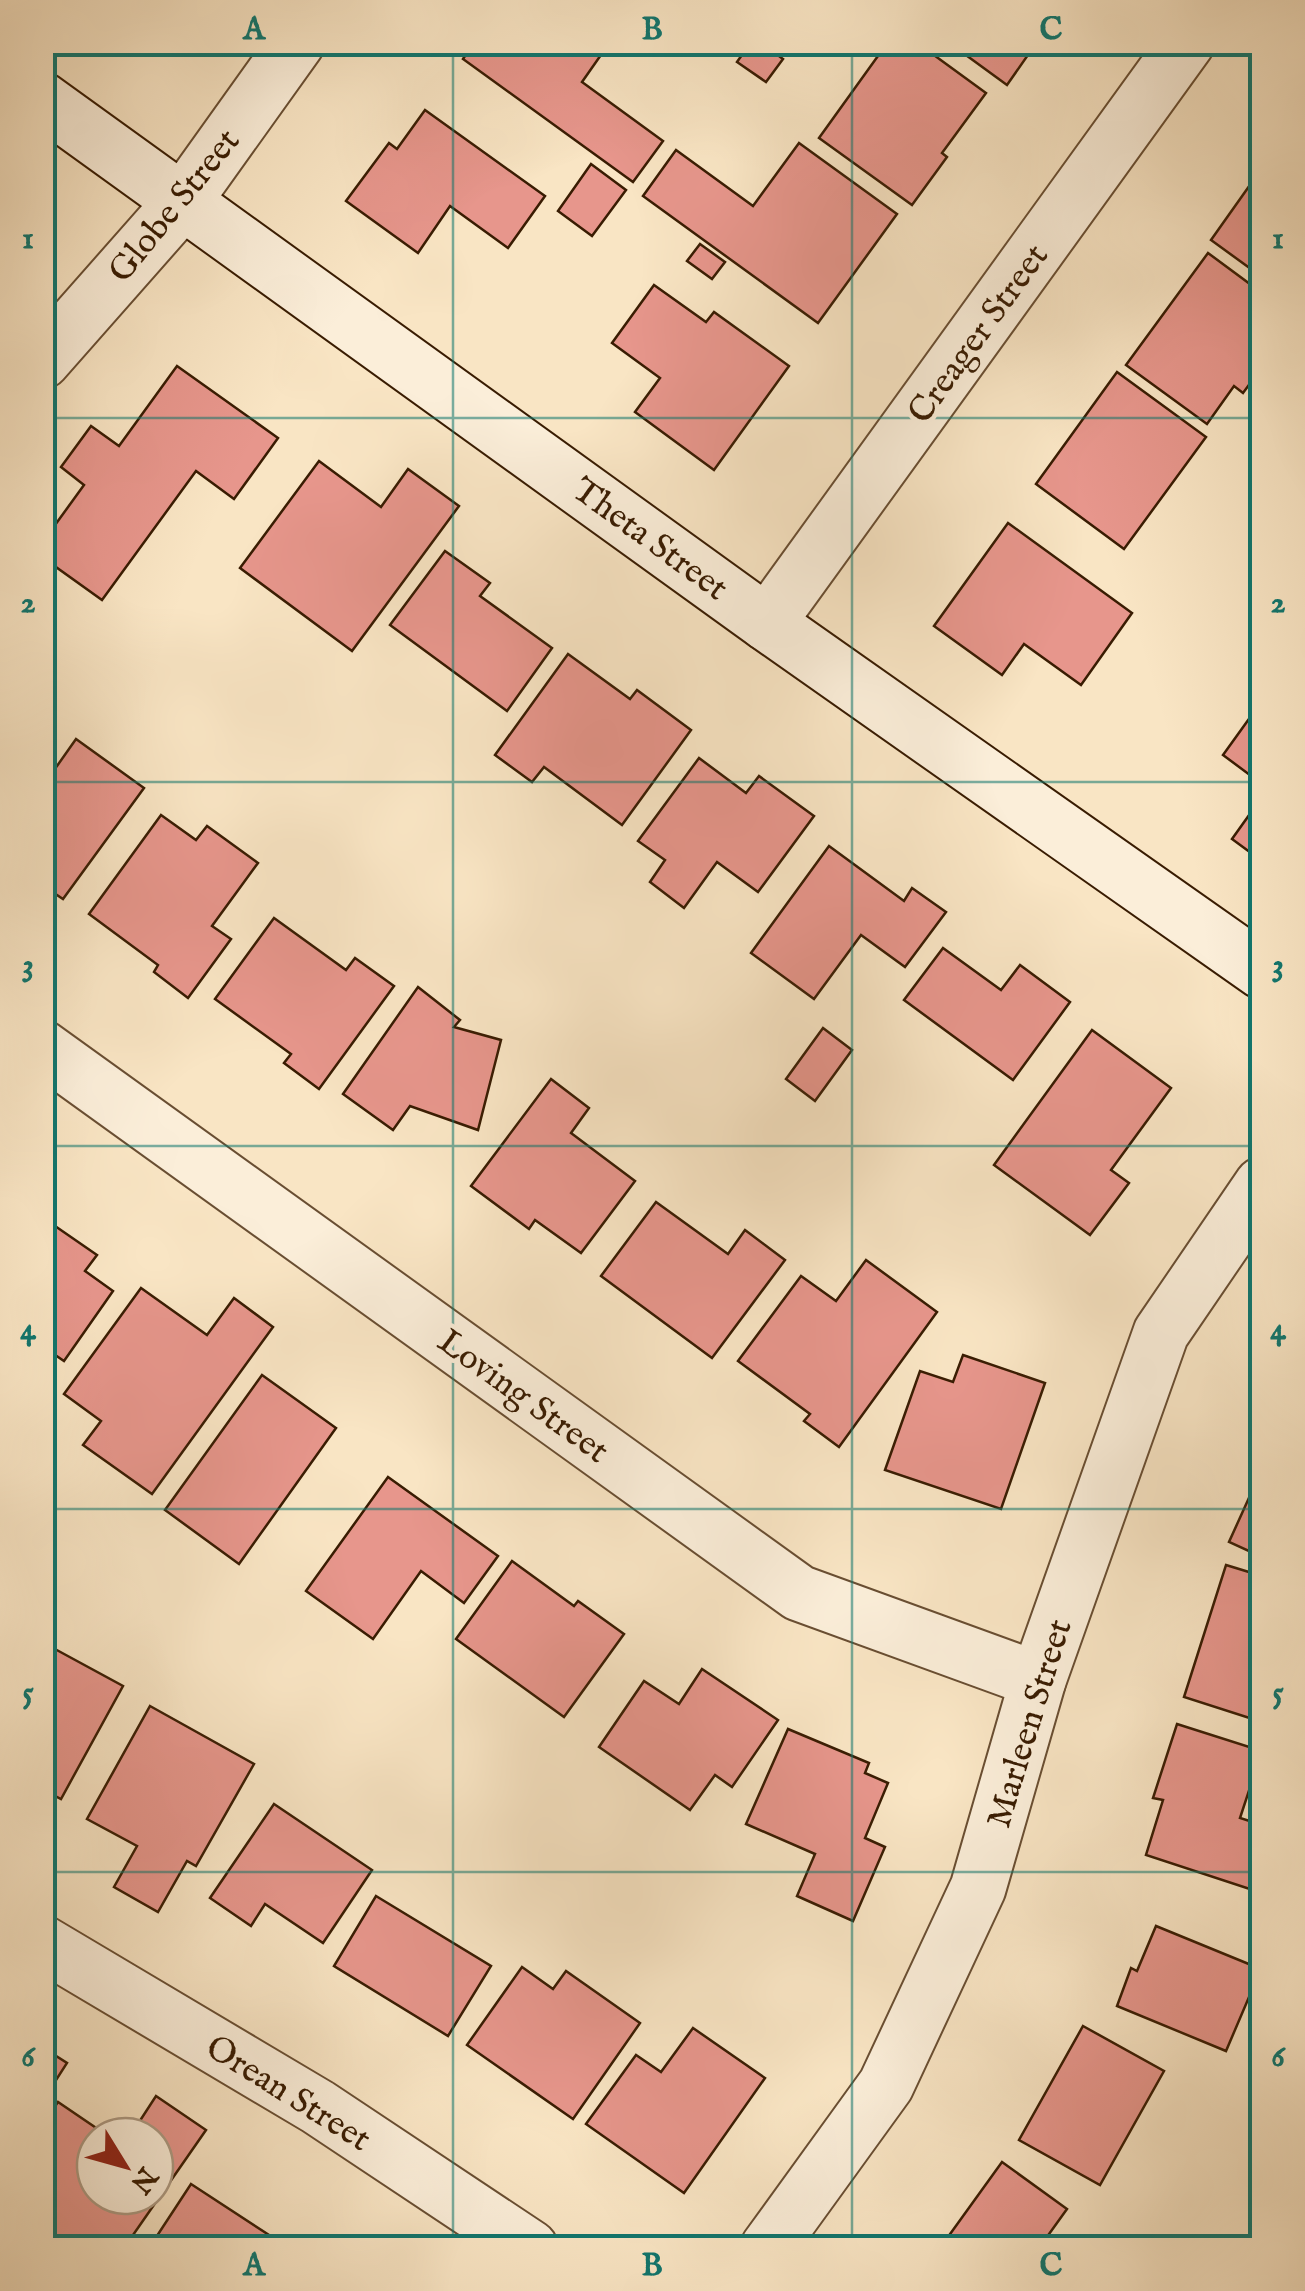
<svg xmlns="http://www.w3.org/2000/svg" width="1305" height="2291" font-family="'IM FELL English',serif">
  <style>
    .building { fill: #e7968c; stroke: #391c02; stroke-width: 2.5 }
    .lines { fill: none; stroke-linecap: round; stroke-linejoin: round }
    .street-casing { stroke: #694e32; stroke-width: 59 }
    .secondary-casing { stroke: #391c02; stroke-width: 59 }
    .street { stroke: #fbeed9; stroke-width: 55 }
    .secondary { stroke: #fbeed9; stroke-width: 55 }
    .grid { fill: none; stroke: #0f766e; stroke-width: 2.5; stroke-opacity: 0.55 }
    .labels { text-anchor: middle; stroke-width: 9; stroke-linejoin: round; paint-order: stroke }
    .street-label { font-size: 35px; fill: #391c02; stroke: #fbeed9 }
    .neatline { fill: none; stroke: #0f766e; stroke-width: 4 }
    .grid-label { font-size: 32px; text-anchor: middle; font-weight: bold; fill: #0f766e }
  </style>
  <rect width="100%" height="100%" fill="#f9e5c4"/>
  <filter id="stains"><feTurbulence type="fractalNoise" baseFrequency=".002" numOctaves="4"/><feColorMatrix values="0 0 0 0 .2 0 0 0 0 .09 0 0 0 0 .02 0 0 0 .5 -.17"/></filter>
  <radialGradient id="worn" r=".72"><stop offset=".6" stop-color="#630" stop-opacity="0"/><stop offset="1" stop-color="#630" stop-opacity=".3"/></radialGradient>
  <g class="building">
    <polygon points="474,42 610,42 582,82 663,141 633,182 463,59"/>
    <polygon points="751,42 760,42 783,59 766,82 737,62"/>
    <polygon points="888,42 916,42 986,93 942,153 947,157 912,205 819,138"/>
    <polygon points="948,42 1037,42 1007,85"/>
    <polygon points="425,110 545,196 508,248 450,206 418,253 346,201 389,143 397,149"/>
    <polygon points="799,143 897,214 818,323 643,196 676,150 753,206"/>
    <polygon points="591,164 626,190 592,236 558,211"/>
    <polygon points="1262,168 1262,277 1211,240"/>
    <polygon points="700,244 725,262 712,279 687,261"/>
    <polygon points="1208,253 1262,293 1262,367 1243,393 1234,386 1207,424 1126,365"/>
    <polygon points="654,285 706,322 714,312 789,366 714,470 635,412 660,378 612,343"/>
    <polygon points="177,366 278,438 234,499 196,471 102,600 42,557 42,543 84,485 61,467 91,426 119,446"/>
    <polygon points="1117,372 1206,437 1124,549 1036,484"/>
    <polygon points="319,461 381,507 408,469 459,506 352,651 240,568"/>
    <polygon points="1008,523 1132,613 1081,685 1024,644 1002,675 934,626"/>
    <polygon points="445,551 490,583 480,596 552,648 507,711 390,625"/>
    <polygon points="568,654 630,699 637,690 691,730 622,825 544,767 532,782 495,755"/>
    <polygon points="1259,705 1262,708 1262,784 1223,755"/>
    <polygon points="76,739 144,788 63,899 42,885 42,756 57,766"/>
    <polygon points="699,758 746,793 759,776 814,816 758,892 717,862 684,908 650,882 665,860 638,841"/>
    <polygon points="1262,797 1262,861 1232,839"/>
    <polygon points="161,815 196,840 207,826 258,863 212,926 231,939 188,998 154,972 158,965 89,914"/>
    <polygon points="829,846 904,901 912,888 946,912 905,967 861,935 814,999 751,953"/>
    <polygon points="274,918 346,970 355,958 394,986 319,1089 284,1063 291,1054 215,999"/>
    <polygon points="943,948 1001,990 1020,965 1070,1002 1013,1080 904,1000"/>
    <polygon points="418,987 460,1020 454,1027 501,1040 478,1130 410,1106 393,1130 343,1094"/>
    <polygon points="823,1028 852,1050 815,1101 786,1079"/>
    <polygon points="1092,1030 1171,1088 1111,1170 1129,1183 1090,1235 994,1165"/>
    <polygon points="551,1079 589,1108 571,1133 635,1181 581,1253 535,1220 529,1229 471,1186"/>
    <polygon points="656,1202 728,1254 745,1230 785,1260 712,1358 601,1276"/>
    <polygon points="42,1217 97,1255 85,1271 113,1291 64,1361 42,1346"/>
    <polygon points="866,1260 937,1312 839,1447 804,1421 810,1414 738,1361 801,1276 836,1301"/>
    <polygon points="141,1288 207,1335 234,1298 273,1327 152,1494 83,1445 101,1421 64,1394"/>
    <polygon points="963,1355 1045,1383 1001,1509 885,1470 920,1371 953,1382"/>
    <polygon points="262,1375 336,1428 239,1564 165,1510"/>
    <polygon points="1262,1469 1262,1557 1229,1542"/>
    <polygon points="388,1477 498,1556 464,1603 421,1571 373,1639 306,1591"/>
    <polygon points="512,1561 574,1606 578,1601 624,1634 564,1717 456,1639"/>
    <polygon points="1226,1565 1262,1576 1262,1722 1184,1697"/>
    <polygon points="42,1642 123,1686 61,1799 42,1789"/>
    <polygon points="702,1669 778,1720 732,1787 715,1775 690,1810 599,1747 644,1681 679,1704"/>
    <polygon points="150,1706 254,1764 196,1866 187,1861 158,1912 114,1887 137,1846 87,1819"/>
    <polygon points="1177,1724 1262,1751 1240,1818 1262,1825 1262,1893 1146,1855 1163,1800 1153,1798"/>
    <polygon points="788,1729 869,1763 865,1773 888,1783 865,1838 885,1847 853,1921 797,1896 815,1854 746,1824"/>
    <polygon points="274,1804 372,1870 323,1943 265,1904 251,1926 210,1898"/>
    <polygon points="376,1896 491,1966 448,2036 334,1966"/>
    <polygon points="1156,1926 1261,1969 1226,2051 1117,2006 1131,1968 1137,1971"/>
    <polygon points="522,1967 553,1989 566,1971 640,2023 573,2119 467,2045"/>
    <polygon points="1083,2026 1164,2071 1100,2185 1019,2140"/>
    <polygon points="693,2028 765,2078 684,2193 586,2124 636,2055 661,2072"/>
    <polygon points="42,2047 67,2063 42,2102"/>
    <polygon points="156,2096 206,2130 124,2248 47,2248 42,2245 42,2234 55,2215 42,2206 42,2125 58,2102 108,2136 95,2136 95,2196 155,2196 155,2136 130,2136"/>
    <polygon points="1002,2162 1067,2209 1039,2248 940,2248"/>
    <polygon points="191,2184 289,2248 149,2248"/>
  </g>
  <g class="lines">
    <g class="street-casing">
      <g id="street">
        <polyline points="42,361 184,200 297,42"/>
        <polyline points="767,623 1187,42"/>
        <polyline points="42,1048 799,1593 1038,1680"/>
        <polyline points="42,1943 318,2107 530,2248"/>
        <polyline points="768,2248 886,2085 978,1888 1038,1680 1161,1333 1262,1185"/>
      </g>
    </g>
    <g class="secondary-casing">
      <polyline id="secondary" points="42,100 767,623 1262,971"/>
    </g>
    <use href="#street" class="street"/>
    <use href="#secondary" class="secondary"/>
  </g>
  <path class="grid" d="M453 42V2248M852 42V2248M42 418H1262M42 782H1262M42 1146H1262M42 1509H1262M42 1872H1262"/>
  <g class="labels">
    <g class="street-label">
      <text transform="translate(173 205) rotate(-51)" y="12">Globe Street</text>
      <text transform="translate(977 333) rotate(-54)" y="12">Creager Street</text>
      <text transform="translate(651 538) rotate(36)" y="12">Theta Street</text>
      <text transform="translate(524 1395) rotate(36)" y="12">Loving Street</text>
      <text transform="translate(1028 1723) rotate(-73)" y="12">Marleen Street</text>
      <text transform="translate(289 2092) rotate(32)" y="12">Orean Street</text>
    </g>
  </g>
  <rect width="1305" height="2291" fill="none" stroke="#f9e5c4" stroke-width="110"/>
  <g transform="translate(125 2166) rotate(127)"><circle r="48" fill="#fbeed9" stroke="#ad9a83" stroke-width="2.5"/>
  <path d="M0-8L18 38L0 25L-18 38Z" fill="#8f2418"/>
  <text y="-15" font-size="28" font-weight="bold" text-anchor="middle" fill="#391c02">N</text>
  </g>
  <rect x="55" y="55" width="1195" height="2181" class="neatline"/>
  <g class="grid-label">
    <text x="254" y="39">A</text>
    <text x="652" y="39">B</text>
    <text x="1051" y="39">C</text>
    <text x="28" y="248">1</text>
    <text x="1278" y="248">1</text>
    <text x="28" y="612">2</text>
    <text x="1278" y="612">2</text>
    <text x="28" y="975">3</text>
    <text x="1278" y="975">3</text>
    <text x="28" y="1339">4</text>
    <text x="1278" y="1339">4</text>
    <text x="28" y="1702">5</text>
    <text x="1278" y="1702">5</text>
    <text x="28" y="2066">6</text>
    <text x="1278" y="2066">6</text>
    <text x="254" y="2275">A</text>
    <text x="652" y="2275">B</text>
    <text x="1051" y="2275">C</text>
  </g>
  <rect width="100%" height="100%" filter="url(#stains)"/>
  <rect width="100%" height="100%" fill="url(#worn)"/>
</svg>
